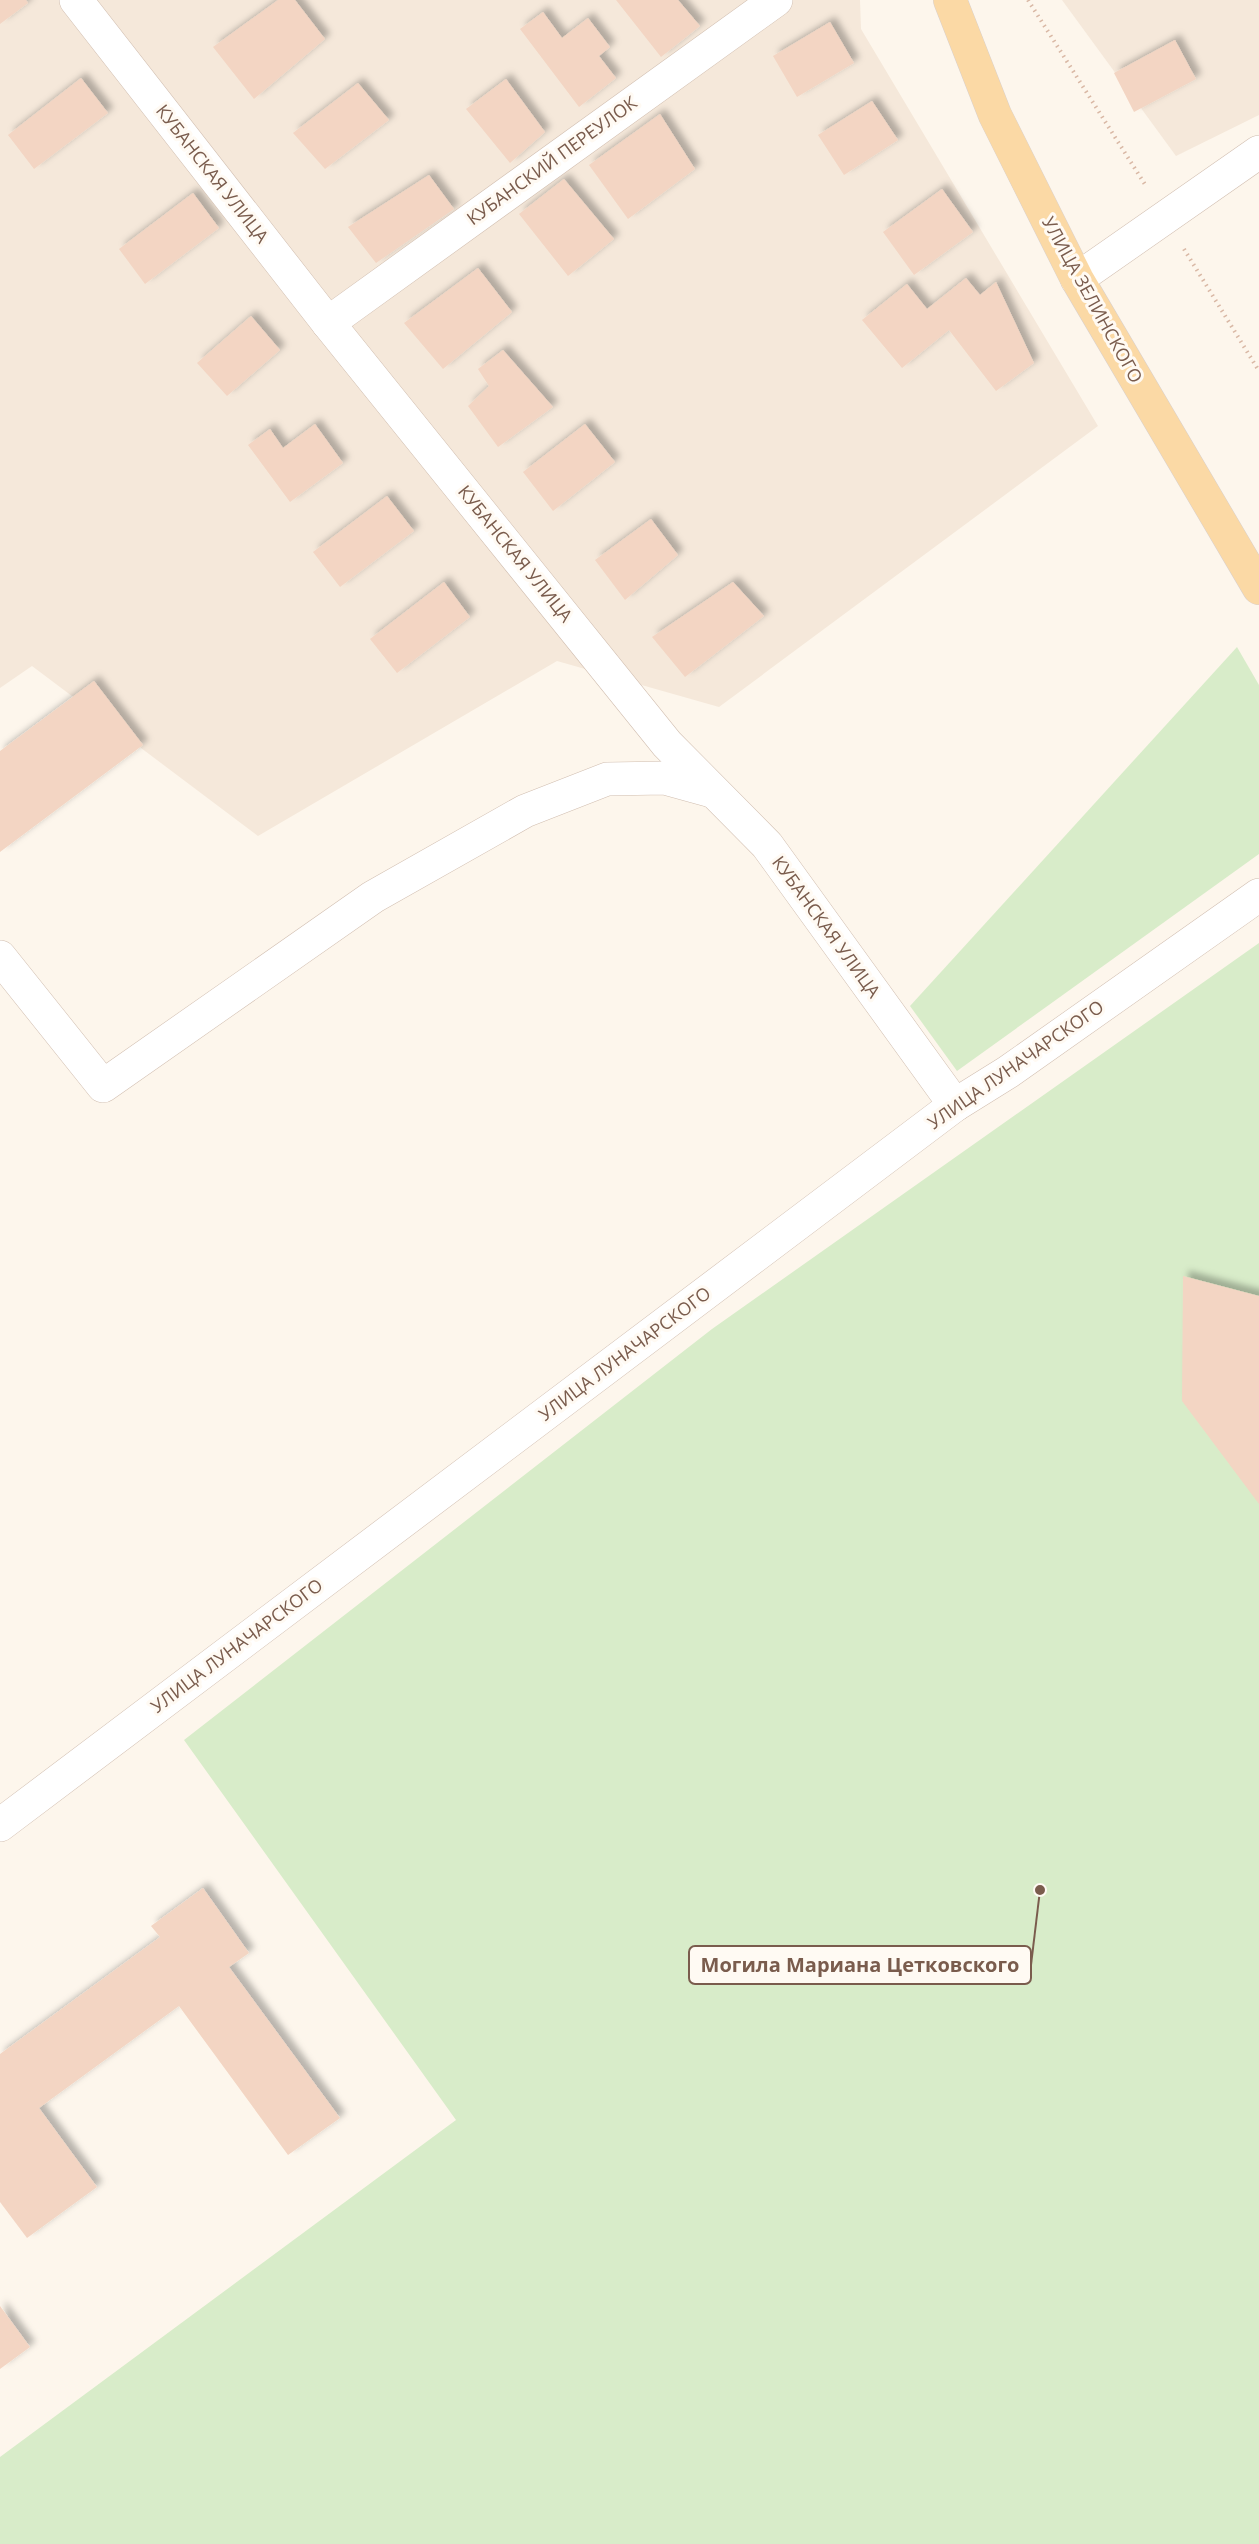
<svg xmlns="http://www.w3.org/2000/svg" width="1259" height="2544" font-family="'Open Sans',sans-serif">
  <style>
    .residential { fill: #f5e8da }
    .green { fill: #d8ecc9 }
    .building { fill: #f3d5c3; filter: url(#shadow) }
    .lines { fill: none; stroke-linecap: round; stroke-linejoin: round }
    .minor-casing { stroke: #d1beb0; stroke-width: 34 }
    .major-casing { stroke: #dad1cd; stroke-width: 34 }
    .path { stroke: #d9b8a5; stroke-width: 4; stroke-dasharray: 1.5 4.5; stroke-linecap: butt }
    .minor { stroke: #fff; stroke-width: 33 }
    .major { stroke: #fbd9a5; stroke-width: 33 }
    .labels { text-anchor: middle; stroke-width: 6; stroke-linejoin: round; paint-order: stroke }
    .street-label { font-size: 18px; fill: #7a5c4d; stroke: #fffaf3 }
    .leader { fill: none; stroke: #7a5c4d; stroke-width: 2 }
    .callout-dot { fill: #7a5c4d; stroke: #fffaf3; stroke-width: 2 }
    .callout { fill: #fffaf3; stroke: #7a5c4d; stroke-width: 2 }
    .callout-label { font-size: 20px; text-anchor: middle; font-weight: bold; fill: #7a5c4d }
  </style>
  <defs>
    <filter id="shadow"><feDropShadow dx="5.5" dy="-5.5" stdDeviation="3" flood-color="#0004"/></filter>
  </defs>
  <rect width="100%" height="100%" fill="#fdf6ec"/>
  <g class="residential">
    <polygon points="0,0 860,0 861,29 1098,426 719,707 557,661 258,836 32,666 0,688"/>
    <polygon points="1062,0 1259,0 1259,115 1176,156"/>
  </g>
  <g class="green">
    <polygon points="1237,647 1259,685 1259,854 957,1071 910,1006"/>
    <polygon points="1259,943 1259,2544 0,2544 0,2457 456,2120 184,1740 712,1329"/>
  </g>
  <g class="building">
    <polygon points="0,0 26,0 28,3 0,24"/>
    <polygon points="278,0 295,0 325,39 254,99 213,47"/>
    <polygon points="616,0 678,0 700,26 661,57"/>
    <polygon points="543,12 562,38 588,18 610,47 599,56 616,78 579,107 520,29"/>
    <polygon points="830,22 854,63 797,97 773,56"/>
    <polygon points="1175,40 1196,79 1134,112 1114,73"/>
    <polygon points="81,78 108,113 34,169 8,135"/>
    <polygon points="506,79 545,132 510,163 466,109"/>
    <polygon points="358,83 389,120 325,169 293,133"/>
    <polygon points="872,101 898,140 844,175 818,135"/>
    <polygon points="660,114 695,169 628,219 589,165"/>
    <polygon points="429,175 454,209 376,263 348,227"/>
    <polygon points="564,179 614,239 568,276 519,214"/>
    <polygon points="942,189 973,232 914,275 883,232"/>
    <polygon points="193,193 219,228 145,284 119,249"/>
    <polygon points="478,268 512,312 443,369 404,323"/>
    <polygon points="966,278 980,295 996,282 1034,363 996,391 949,330 902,368 862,320 907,284 927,309"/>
    <polygon points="251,316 280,350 227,396 197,363"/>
    <polygon points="503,350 553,407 498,447 468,406 489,386 478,369"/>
    <polygon points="315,424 343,463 290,502 248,445 270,429 283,448"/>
    <polygon points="585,424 615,462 553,511 523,472"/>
    <polygon points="387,496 414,531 340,587 313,552"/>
    <polygon points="651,519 678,555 625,600 595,560"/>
    <polygon points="444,582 470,617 397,673 370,639"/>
    <polygon points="733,582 764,616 685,677 652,637"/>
    <polygon points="94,681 143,745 0,852 0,751"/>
    <polygon points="1183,1276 1259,1296 1259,1504 1182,1401"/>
    <polygon points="203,1888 249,1953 229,1967 340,2118 288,2155 179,2006 39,2108 97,2187 27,2238 0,2202 0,2054 160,1937 151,1926"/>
    <polygon points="0,2306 30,2347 0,2369"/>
  </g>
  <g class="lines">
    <g class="minor-casing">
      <g id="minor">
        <polyline points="76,0 328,323 667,744 767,845 955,1105"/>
        <polyline points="1077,279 1259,152"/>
        <polyline points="328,323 776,0"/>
        <polyline points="0,957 103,1086 373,897 525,811 607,779 665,778 712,791"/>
        <polyline points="0,1825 955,1105 1008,1072 1259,895"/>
      </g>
    </g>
    <g class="major-casing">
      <polyline id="major" points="950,0 995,115 1077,279 1259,588"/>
    </g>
    <g class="path">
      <polyline points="1028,0 1146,186"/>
      <polyline points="1184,249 1259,371"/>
    </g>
    <use href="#minor" class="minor"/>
    <use href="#major" class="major"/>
  </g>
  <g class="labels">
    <g class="street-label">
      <text transform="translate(552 161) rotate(-36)" y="6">КУБАНСКИЙ ПЕРЕУЛОК</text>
      <text transform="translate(212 174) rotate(52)" y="6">КУБАНСКАЯ УЛИЦА</text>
      <text transform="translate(1092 300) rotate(61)" y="6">УЛИЦА ЗЕЛИНСКОГО</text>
      <text transform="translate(515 554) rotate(51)" y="6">КУБАНСКАЯ УЛИЦА</text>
      <text transform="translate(826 927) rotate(54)" y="6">КУБАНСКАЯ УЛИЦА</text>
      <text transform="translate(1016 1065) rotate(-35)" y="6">УЛИЦА ЛУНАЧАРСКОГО</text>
      <text transform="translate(625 1354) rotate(-37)" y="6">УЛИЦА ЛУНАЧАРСКОГО</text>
      <text transform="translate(237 1646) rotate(-37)" y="6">УЛИЦА ЛУНАЧАРСКОГО</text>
    </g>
  </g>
  <path class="leader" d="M1040 1890L1031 1965"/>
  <circle class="callout-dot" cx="1040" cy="1890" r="6"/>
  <rect class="callout" x="689" y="1946" width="342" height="38" rx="6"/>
  <g class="callout-label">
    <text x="860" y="1972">Могила Мариана Цетковского</text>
  </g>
</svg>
